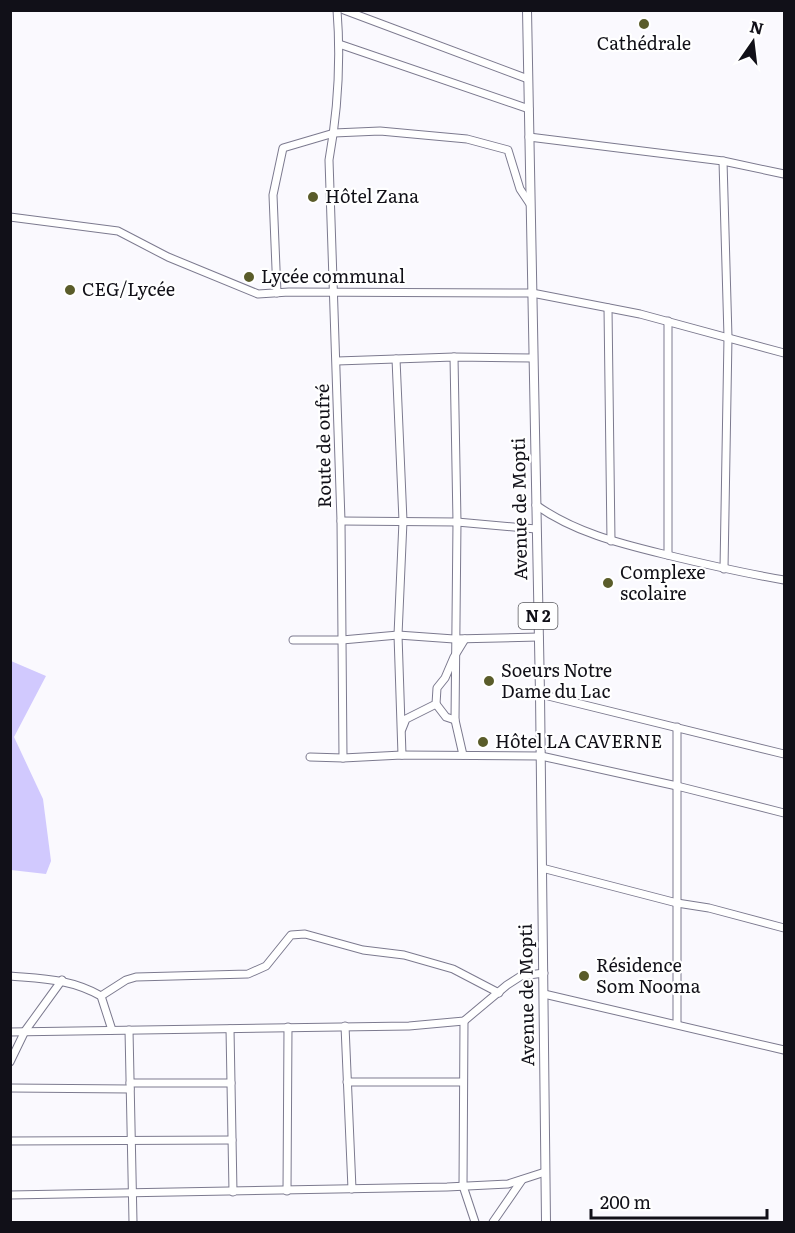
<svg xmlns="http://www.w3.org/2000/svg" width="795" height="1233" font-family="Literata,serif">
  <style>
    .green { fill: #d1c9fe }
    .lines { fill: none; stroke-linecap: round; stroke-linejoin: round }
    .minor-casing { stroke: #7c7a8f; stroke-width: 9 }
    .major-casing { stroke: #7c7a8f; stroke-width: 10 }
    .minor { stroke: #fff; stroke-width: 7 }
    .major { stroke: #fff; stroke-width: 8 }
    .poi-dot { fill: #5a5c2a; stroke: #fff; stroke-width: 2 }
    .labels { text-anchor: middle; stroke-width: 4.5; stroke-linejoin: round; paint-order: stroke }
    .shield { fill: #fff; stroke: #58585d; stroke-width: 1.5 }
    .shield-label { font-size: 16px; font-weight: bold; fill: #111018 }
    .poi-label { font-size: 18px; fill: #111018; stroke: #fff; text-anchor: start }
    .street-label { font-size: 18px; fill: #111018; stroke: #fff }
  </style>
  <rect width="100%" height="100%" fill="#faf9fe"/>
  <polygon class="green" points="11,661 46,676 14,737 43,799 51,861 46,874 11,870"/>
  <g class="lines">
    <g class="minor-casing">
      <g id="minor">
        <path d="M337 10C341 61 338 110 329 160L341 521 343 758"/>
        <polyline points="344,10 528,79"/>
        <polyline points="339,44 529,109"/>
        <polyline points="529,137 723,161 784,174"/>
        <polyline points="723,161 728,337 724,569"/>
        <polyline points="10,217 118,231 168,257 258,294 289,292 532,293 640,314 784,353"/>
        <polyline points="277,293 273,195 283,148 334,133 380,131 467,139 508,150 520,189 530,204"/>
        <polyline points="608,308 611,541"/>
        <polyline points="668,321 668,555"/>
        <polyline points="454,357 457,522 455,720 463,755"/>
        <polyline points="396,359 403,521 398,635 402,755"/>
        <polyline points="337,361 454,357 533,358"/>
        <path d="M536 505C574 532 618 543 663 554 704 564 743 573 784 580"/>
        <polyline points="341,521 457,522 536,529"/>
        <polyline points="293,640 342,640 398,635 454,639 539,637"/>
        <polyline points="540,694 784,754"/>
        <polyline points="436,704 446,717 455,720"/>
        <polyline points="677,727 677,1023"/>
        <polyline points="402,729 406,719 436,704 437,688 445,678 454,657 465,639"/>
        <polyline points="310,757 343,758 402,755 541,756 677,786 784,813"/>
        <polyline points="542,868 677,903 709,908 784,928"/>
        <path d="M10 976C45 979 71 979 101 996L112 1030"/>
        <polyline points="544,994 784,1050"/>
        <polyline points="101,996 126,980 136,977 248,974 266,966 291,935 305,934 363,950 404,955 453,969 499,993"/>
        <polyline points="464,1021 463,1186 475,1222"/>
        <polyline points="345,1026 352,1189"/>
        <polyline points="230,1029 233,1192"/>
        <polyline points="129,1030 133,1222"/>
        <polyline points="10,1032 409,1026 464,1021 507,985 521,976 544,973"/>
        <polyline points="10,1062 25,1031 62,980"/>
        <polyline points="347,1082 463,1082"/>
        <polyline points="130,1083 231,1083"/>
        <polyline points="10,1088 130,1089"/>
        <polyline points="10,1141 232,1140"/>
        <polyline points="287,1191 288,1027"/>
        <polyline points="10,1195 447,1187 508,1184 545,1172"/>
        <polyline points="493,1222 522,1180"/>
      </g>
    </g>
    <g class="major-casing">
      <polyline id="major" points="527,10 540,694 546,1222"/>
    </g>
    <use href="#minor" class="minor"/>
    <use href="#major" class="major"/>
  </g>
  <g class="poi-dot">
    <circle cx="644" cy="24" r="6"/>
    <circle cx="313" cy="197" r="6"/>
    <circle cx="249" cy="277" r="6"/>
    <circle cx="70" cy="290" r="6"/>
    <circle cx="608" cy="583" r="6"/>
    <circle cx="489" cy="681" r="6"/>
    <circle cx="483" cy="742" r="6"/>
    <circle cx="584" cy="976" r="6"/>
  </g>
  <g class="labels">
    <rect class="shield" x="518.5" y="603" width="39" height="26" rx="4.5"/>
    <g class="shield-label">
      <text x="538" y="622">N 2</text>
    </g>
    <g class="poi-label">
      <text x="644" y="50" text-anchor="middle">Cathédrale</text>
      <text x="325" y="203">Hôtel Zana</text>
      <text x="261" y="283">Lycée communal</text>
      <text x="82" y="296">CEG/Lycée</text>
      <text x="620" y="579">Complexe<tspan x="620" dy="21">scolaire</tspan></text>
      <text x="501" y="677">Soeurs Notre<tspan x="501" dy="21">Dame du Lac</tspan></text>
      <text x="495" y="748">Hôtel LA CAVERNE</text>
      <text x="596" y="972">Résidence<tspan x="596" dy="21">Som Nooma</tspan></text>
    </g>
    <g class="street-label">
      <text transform="translate(324 446) rotate(-91)" y="6">Route de oufré</text>
      <text transform="translate(520 509) rotate(-91)" y="6">Avenue de Mopti</text>
      <text transform="translate(527 995) rotate(-91)" y="6">Avenue de Mopti</text>
    </g>
  </g>
  <rect width="795" height="1233" fill="none" stroke="#111018" stroke-width="24"/>
  <g transform="translate(753 42) rotate(14)" stroke="#ffffff" stroke-width="4.5" paint-order="stroke">
  <path d="M0-4.5L10 22L0 15L-10 22Z" fill="#111018"/>
  <text y="-9" font-size="16" font-weight="bold" text-anchor="middle" fill="#111018">N</text>
  </g>
  <path d="M591 1209v9h176v-9" fill="none" stroke="#111018" stroke-width="3"/>
  <text x="600" y="1209" font-size="18" fill="#111018" stroke="#ffffff" stroke-width="4.5" paint-order="stroke">200 m</text>
</svg>
